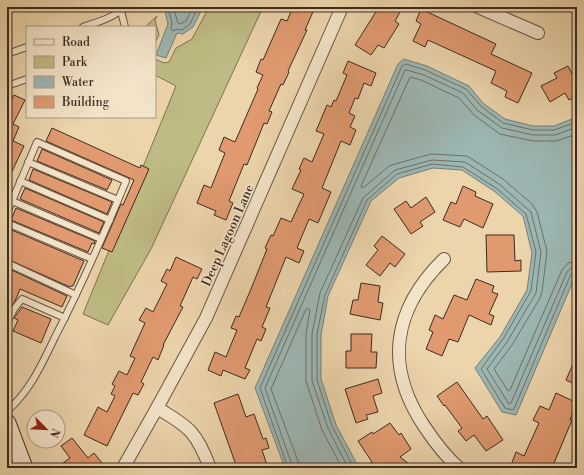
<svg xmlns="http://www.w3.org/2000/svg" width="584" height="475" font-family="'Libre Bodoni',serif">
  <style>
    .green { fill: #bfbb84; stroke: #7e7352 }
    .water { fill: #9cb6b2; stroke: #767e77 }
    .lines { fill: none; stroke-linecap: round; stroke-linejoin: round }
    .shore { stroke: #6c7068; stroke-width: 1 }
    .building { fill: #e19a70; stroke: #3c2b1f }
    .service-casing { stroke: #685542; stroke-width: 8 }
    .minor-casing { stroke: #685542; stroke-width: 14 }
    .secondary-casing { stroke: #3c2b1f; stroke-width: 19 }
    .service { stroke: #f3e3c8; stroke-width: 6 }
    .minor { stroke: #f3e3c8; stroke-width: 12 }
    .secondary { stroke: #f3e3c8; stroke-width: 17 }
    .labels { text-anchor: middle; stroke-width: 3.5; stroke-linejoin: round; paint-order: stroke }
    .street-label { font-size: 13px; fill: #3c2b1f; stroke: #f3e3c8 }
  </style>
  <rect width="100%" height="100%" fill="#ecd4ab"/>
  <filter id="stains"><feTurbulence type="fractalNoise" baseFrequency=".005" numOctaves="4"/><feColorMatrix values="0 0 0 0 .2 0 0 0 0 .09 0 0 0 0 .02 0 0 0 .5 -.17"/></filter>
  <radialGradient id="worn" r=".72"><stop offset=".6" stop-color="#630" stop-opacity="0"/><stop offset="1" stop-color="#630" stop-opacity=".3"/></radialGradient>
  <g class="green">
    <polygon points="209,7 263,7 151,249 108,325 83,314 176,86 155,75 155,59 164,63 169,62 176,48 192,39"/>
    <polygon points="157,16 155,20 159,35 155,43 155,27 145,27"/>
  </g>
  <g class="water">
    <polygon points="164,7 203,7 193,27 183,34 177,33 166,58 156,55 168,24"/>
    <polygon points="404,59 427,66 469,86 483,103 505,119 533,126 554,126 577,117 577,272 516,415 502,412 475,368 500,337 527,290 532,253 523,216 494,191 462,170 433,168 399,178 371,201 328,296 321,335 321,379 336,425 359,468 285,468 255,388 398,64"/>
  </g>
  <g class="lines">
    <g class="shore">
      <polyline points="168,7 172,23 171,29 173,31 177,29 182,30 190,24 198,7"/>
      <polyline points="173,7 178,23 180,24 186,21 193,7"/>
      <polyline points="577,134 556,141 533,141 500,134 474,115 459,98 421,80 410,77 361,186 362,188 364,187 389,166 395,164 431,154 467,156 503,179 532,204 537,212 547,251 542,292 540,298 512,345 494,369 508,391 510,390 562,270 568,263 577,261"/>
      <polyline points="288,468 260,388 402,66 406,64 425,70 466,89 481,106 503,123 533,130 554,130 577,122"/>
      <polyline points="293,468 265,388 405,70 407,70 424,75 463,93 477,110 502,128 533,135 555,135 577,127"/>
      <polyline points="299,468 298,461 271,389 306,309 308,308 310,310 306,334 306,381 322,430 342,468"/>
      <polyline points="348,468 328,428 312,381 312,334 320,293 363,198 395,170 432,160 465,162 499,184 531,212 541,252 536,293 507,342 487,369 509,404 511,403 567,272 571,268 577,267"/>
      <polyline points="354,468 332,426 317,380 317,334 325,295 367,200 397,174 432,164 463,167 496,188 526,214 536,252 531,291 503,339 481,369 505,408 512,410 514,409 571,274 574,272 577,272"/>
    </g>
  </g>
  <g class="building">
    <polygon points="293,7 315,7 305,30 307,30 288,71 289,72 283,85 281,84 269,111 272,112 267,124 264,123 247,165 244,164 229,201 233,203 226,220 214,215 216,211 197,203 204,185 211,188 225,153 219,150 224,137 235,142 258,89 257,88 263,75 256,72 261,59 263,60 281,19 287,21"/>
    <polygon points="379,7 392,7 400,12 395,21 399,24 384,48 378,45 371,55 355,45"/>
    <polygon points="421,9 496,44 491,54 532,73 518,103 505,97 507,91 491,83 496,71 428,40 425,47 413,41 421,24 416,21"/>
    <polygon points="348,61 376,73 371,86 364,83 358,99 355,98 349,113 355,116 350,127 356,130 350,145 341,141 322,188 331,192 318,223 309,219 297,248 304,251 299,263 286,257 266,307 270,308 262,327 266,329 261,341 257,339 245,368 250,370 245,379 223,370 221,376 208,370 215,352 226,357 237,330 231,328 236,316 239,317 251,289 267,249 265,248 271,235 273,236 281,218 291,222 304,194 292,189 301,170 299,169 304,158 312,162 324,134 316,131 327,105 331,107 334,100 336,101 347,75 343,73"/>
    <polygon points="568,66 577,84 577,96 569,100 565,93 550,102 541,86 557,78 554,73"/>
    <polygon points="14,95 25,100 13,124 19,127 13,141 24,146 7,182 7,103 9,104"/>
    <polygon points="52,128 140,168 141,165 149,169 112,252 102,248 121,204 123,205 134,180 46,141"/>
    <polygon points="42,149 112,180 107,190 37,161"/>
    <polygon points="33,169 112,202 107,214 29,180"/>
    <polygon points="463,186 476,192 475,196 493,204 483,228 464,219 460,227 443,220 451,202 456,204"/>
    <polygon points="25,188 104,222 99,233 20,199"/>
    <polygon points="426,197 435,212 420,222 423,226 411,234 394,209 406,201 411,208"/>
    <polygon points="16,208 95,241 94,244 92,243 88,252 11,220"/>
    <polygon points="7,228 84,261 73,286 71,286 70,287 7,259"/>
    <polygon points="486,235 514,235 515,261 521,260 521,271 487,272"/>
    <polygon points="382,236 405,254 395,267 390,263 380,276 366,265 378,250 374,246"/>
    <polygon points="176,257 202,269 197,279 193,277 180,306 183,307 163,345 164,345 158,360 153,357 141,382 144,384 138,395 133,393 107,446 84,435 98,407 107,412 115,396 111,394 115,386 112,384 119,371 127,375 135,358 130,356 145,323 139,320 146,308 153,312 167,284 161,281 167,269 170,271"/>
    <polygon points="7,268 67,296 62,307 20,289 15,301 7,313"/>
    <polygon points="476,279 494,286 492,292 498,294 489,314 494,316 491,325 469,315 458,342 449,339 442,356 426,349 433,332 429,330 435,315 443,319 454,295 467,300"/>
    <polygon points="361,283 380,286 378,302 383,303 380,320 350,314 353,300 358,300"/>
    <polygon points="22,307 51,319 41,343 13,331 18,320 14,318"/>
    <polygon points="351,334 372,334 371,352 377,352 376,368 346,368 346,351 351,351"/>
    <polygon points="577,355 577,385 566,380"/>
    <polygon points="378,379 382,393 373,396 378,412 366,415 368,419 356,423 345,389"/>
    <polygon points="457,382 483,419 487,416 503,440 486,451 474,435 466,441 458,431 462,428 445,405 444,406 437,396"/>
    <polygon points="556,393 577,403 570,420 572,420 552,468 510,468 516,452 524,456 539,423 533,420 540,406 549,410"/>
    <polygon points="238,394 246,417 254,414 263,439 266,438 269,448 262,450 268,468 237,468 214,403"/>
    <polygon points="390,423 399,435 401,433 411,449 400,457 414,468 363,468 372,462 358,441 372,432 373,434"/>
    <polygon points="72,438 88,458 94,453 102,463 95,468 56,468 70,458 61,446"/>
  </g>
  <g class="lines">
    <g class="service-casing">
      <g id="service">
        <polyline points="113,7 121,11 125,27"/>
        <path d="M83 27C97 22 114 18 124 7"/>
        <polyline points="7,54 27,47"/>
        <polyline points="7,86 27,79"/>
        <polyline points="28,162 118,200"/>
        <polyline points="20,181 110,220"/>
        <polyline points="12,201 101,239"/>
        <path d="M7 213 37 142 126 181C104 234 81 287 55 337 42 364 30 391 7 411"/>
        <polyline points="7,223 92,259"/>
        <polyline points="7,263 76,295"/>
        <polyline points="7,323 14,309 22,299 65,318"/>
      </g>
    </g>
    <g class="minor-casing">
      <g id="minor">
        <polyline points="478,7 538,33"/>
        <path d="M444 259C393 309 384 366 424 426 434 441 445 456 459 468"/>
        <path d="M157 408C190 427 197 433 210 468"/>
        <polyline points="123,468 157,408 206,318 342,7"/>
      </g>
    </g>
    <g class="secondary-casing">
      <polyline id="secondary" points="7,423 24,468"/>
    </g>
    <use href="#service" class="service"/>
    <use href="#minor" class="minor"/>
    <use href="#secondary" class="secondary"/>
  </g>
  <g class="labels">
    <g class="street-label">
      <text transform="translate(227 235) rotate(-66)" y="5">Deep Lagoon Lane</text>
    </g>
  </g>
  <rect width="584" height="475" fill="none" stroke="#ecd4ab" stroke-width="24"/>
  <rect x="8" y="8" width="568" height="459" fill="none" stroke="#3c2b1f" stroke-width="2"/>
  <rect x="12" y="12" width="560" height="451" fill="none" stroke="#3c2b1f"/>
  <rect x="26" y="26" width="130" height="92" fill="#f3e3c8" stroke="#aa9984"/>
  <rect x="34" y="39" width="20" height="6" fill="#f3e3c8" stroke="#aa9984"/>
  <text x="62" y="46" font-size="12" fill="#3c2b1f">Road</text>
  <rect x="34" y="56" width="20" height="12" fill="#bfbb84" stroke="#aa9984"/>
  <text x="62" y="66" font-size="12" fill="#3c2b1f">Park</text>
  <rect x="34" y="76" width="20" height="12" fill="#9cb6b2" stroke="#aa9984"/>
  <text x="62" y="86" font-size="12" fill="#3c2b1f">Water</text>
  <rect x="34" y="96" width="20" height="12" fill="#e19a70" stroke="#aa9984"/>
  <text x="62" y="106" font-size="12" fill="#3c2b1f">Building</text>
  <g transform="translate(46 429) rotate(114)"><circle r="19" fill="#f3e3c8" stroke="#aa9984"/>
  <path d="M0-3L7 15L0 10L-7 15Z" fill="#8f2418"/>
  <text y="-6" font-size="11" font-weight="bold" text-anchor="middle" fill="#3c2b1f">N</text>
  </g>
  <rect width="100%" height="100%" filter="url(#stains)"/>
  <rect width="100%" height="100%" fill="url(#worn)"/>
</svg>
